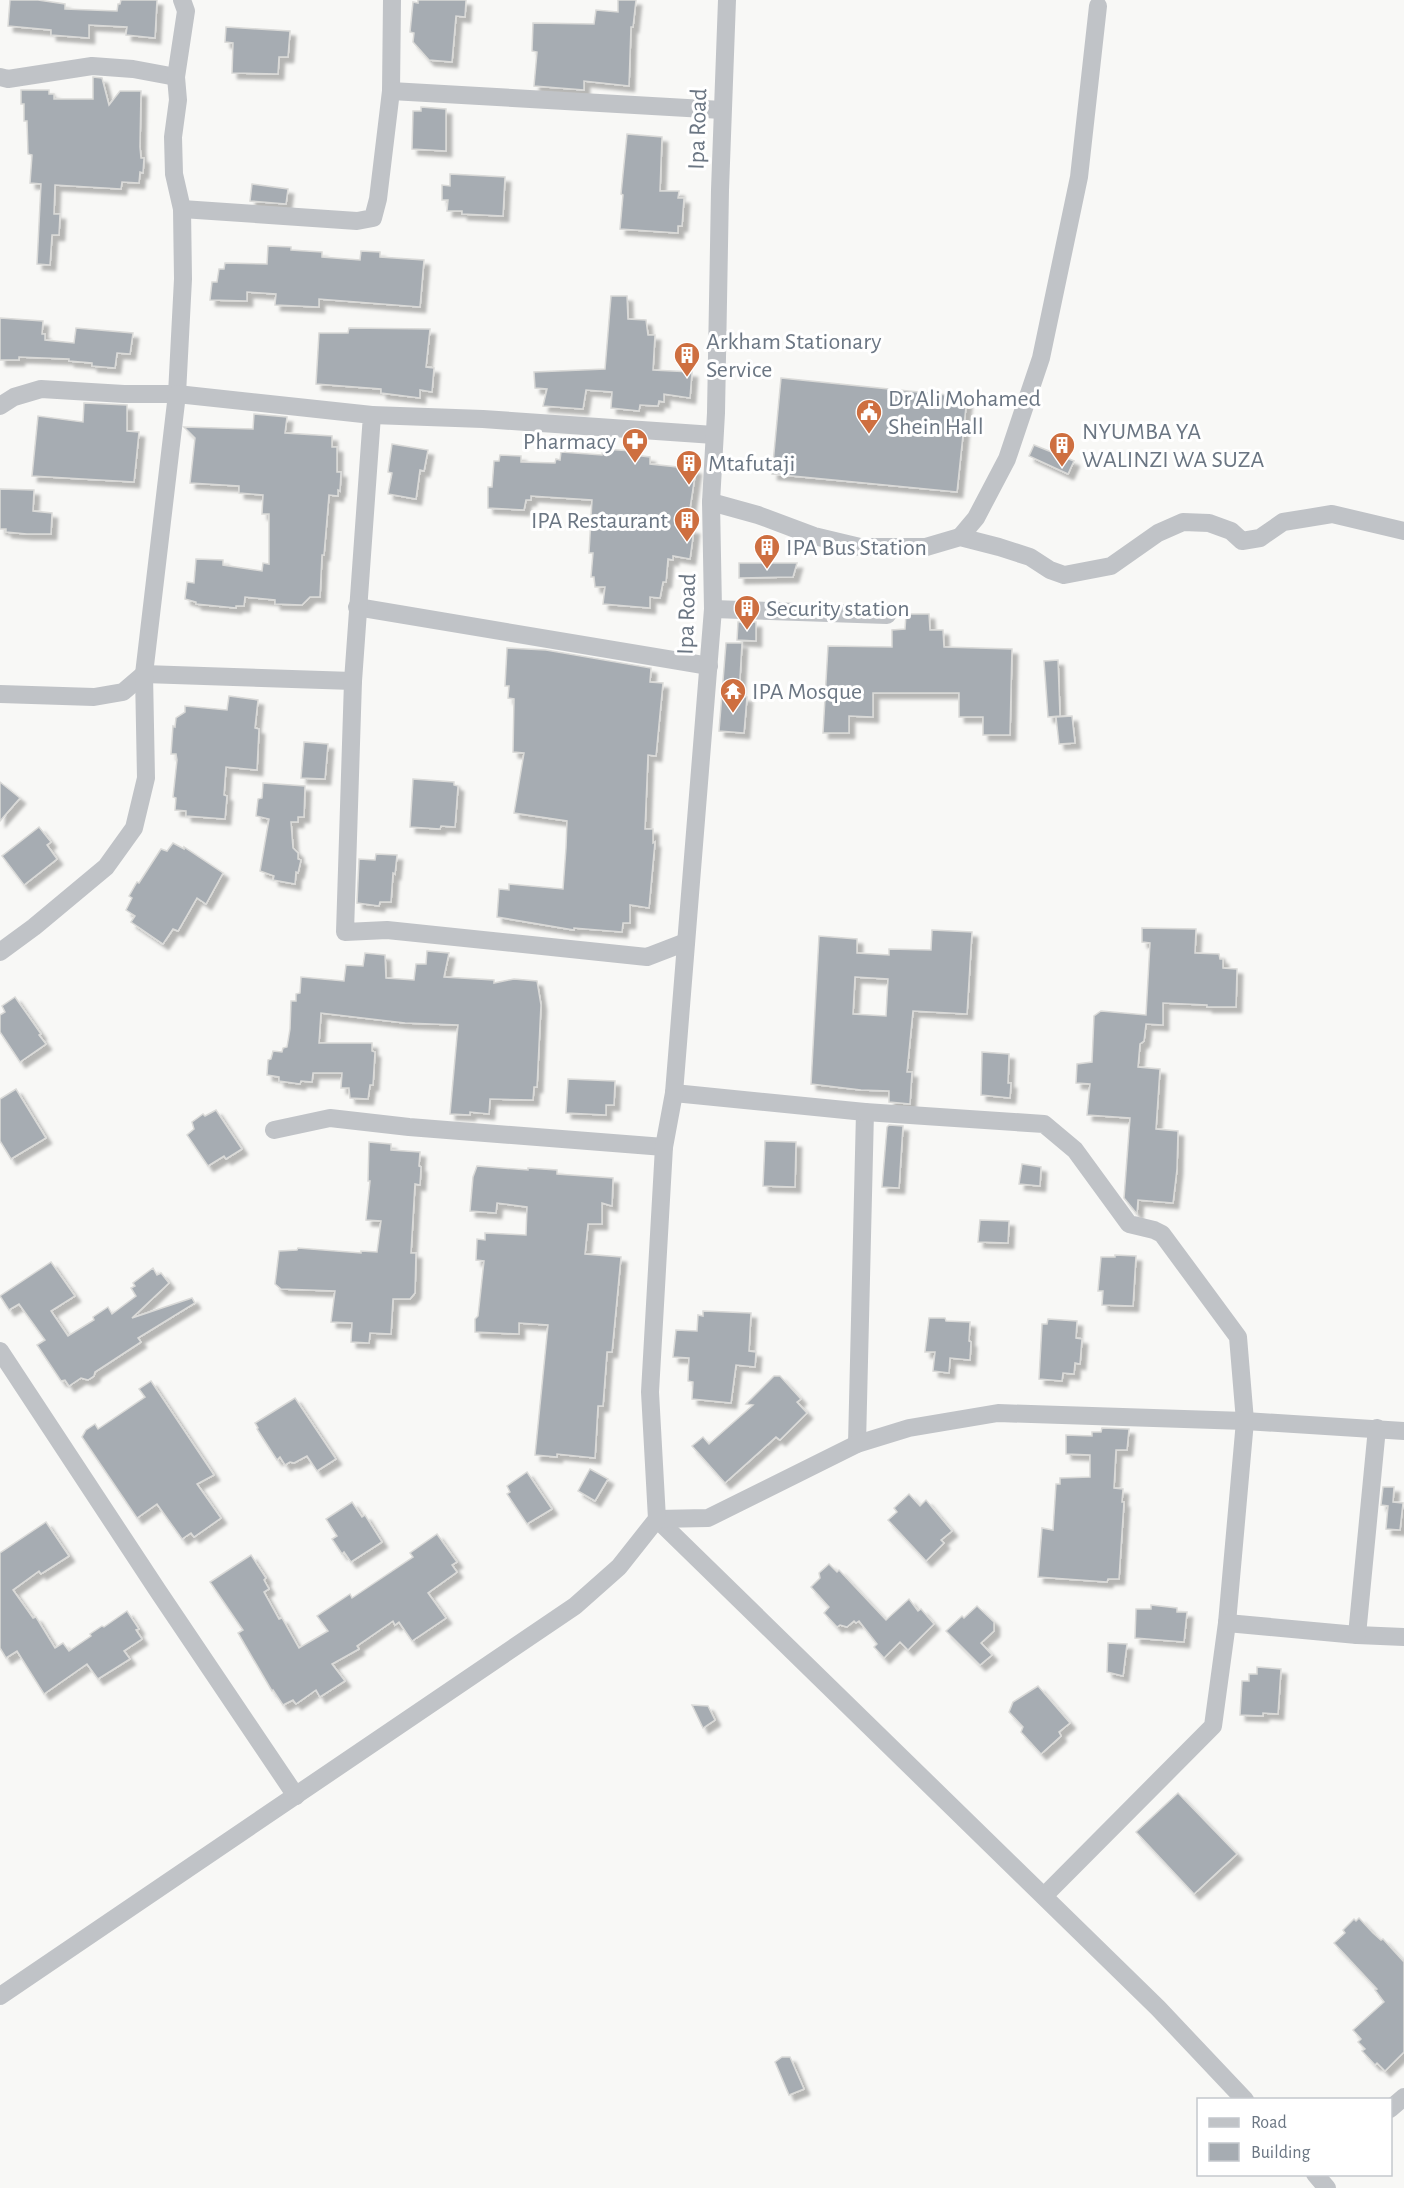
<svg xmlns="http://www.w3.org/2000/svg" width="1404" height="2188" font-family="'Alegreya Sans',sans-serif">
  <style>
    .building { fill: #a6acb2; stroke: #dadad8; stroke-width: 1.5; fill-rule: evenodd; filter: url(#shadow) }
    .lines { fill: none; stroke-linecap: round; stroke-linejoin: round }
    .street { stroke: #c0c3c7; stroke-width: 18 }
    .labels { text-anchor: middle; stroke-width: 6; stroke-linejoin: round; paint-order: stroke }
    .street-label { font-size: 24px; fill: #6b7683; stroke: #fff }
    .poi-label { font-size: 24px; fill: #6b7683; stroke: #fff; text-anchor: start }
  </style>
  <defs>
    <filter id="shadow"><feDropShadow dx="5.5" dy="5.5" stdDeviation="1.5" flood-color="#0004"/></filter>
  </defs>
  <rect width="100%" height="100%" fill="#f8f8f6"/>
  <g class="building">
    <polygon points="10,0 38,0 65,4 65,9 117,11 118,4 120,4 121,0 157,0 155,38 126,35 127,27 89,25 89,38 51,35 51,30 8,26"/>
    <polygon points="418,0 466,0 465,17 456,16 452,62 429,60 413,42 414,33 410,32 413,2 418,3"/>
    <polygon points="618,0 636,0 633,27 631,27 629,86 584,81 584,90 534,86 537,52 532,51 533,23 594,24 596,10 618,12"/>
    <polygon points="226,27 290,31 288,57 279,57 278,74 232,73 233,43 225,42"/>
    <polygon points="93,77 102,78 109,105 120,91 141,91 140,147 141,158 144,158 143,173 140,172 139,183 122,182 121,189 55,185 54,214 60,214 59,235 52,235 50,265 37,264 41,184 30,183 32,155 28,154 27,121 24,121 24,104 21,104 21,90 49,90 49,94 54,94 54,99 93,99"/>
    <polygon points="421,107 446,109 446,151 412,149 413,111 421,111"/>
    <polygon points="627,134 662,137 660,191 679,191 678,198 684,198 682,226 678,226 678,233 620,229 623,195 621,194"/>
    <polygon points="450,174 505,177 503,216 462,214 462,211 447,211 448,200 442,200 442,185 450,186"/>
    <polygon points="252,184 288,189 286,204 250,201"/>
    <polygon points="268,246 291,247 291,250 322,252 322,257 360,260 361,251 380,252 380,257 424,260 420,307 319,299 319,307 275,305 276,294 247,292 247,301 210,300 212,282 217,282 219,269 224,269 225,263 267,264"/>
    <polygon points="611,296 627,296 628,319 646,320 648,335 655,335 653,370 692,372 690,398 664,394 664,402 659,401 658,406 640,405 639,411 611,408 612,392 586,390 583,409 543,406 547,389 535,388 534,372 605,369"/>
    <polygon points="0,318 43,321 42,334 45,334 45,340 74,343 76,328 133,333 130,354 117,353 115,368 92,366 92,363 69,361 69,359 19,357 19,360 0,360"/>
    <polygon points="349,328 430,329 426,367 434,368 432,392 420,390 420,398 381,393 381,389 316,384 319,333 348,333"/>
    <polygon points="781,378 967,397 957,492 772,474"/>
    <polygon points="84,403 127,405 127,431 139,432 134,482 32,476 38,416 83,422"/>
    <polygon points="254,414 287,417 285,433 332,436 332,447 337,447 337,472 341,472 340,491 338,490 338,496 329,495 324,555 322,555 320,597 310,597 302,605 275,604 275,600 245,597 244,606 236,606 236,608 196,604 196,602 185,599 187,582 194,583 196,559 223,560 223,565 262,571 263,563 269,564 269,514 262,514 263,495 239,493 239,486 190,483 195,438 184,427 253,429"/>
    <polygon points="392,444 428,450 424,471 420,470 416,499 388,494 392,473 388,472"/>
    <polygon points="1034,445 1074,461 1068,474 1029,456"/>
    <polygon points="603,449 633,451 633,455 650,457 650,464 696,469 687,528 694,529 690,559 673,556 673,560 668,559 666,582 663,582 660,598 650,597 650,608 603,604 605,587 595,587 594,577 591,577 593,553 589,553 592,500 531,496 531,500 526,500 524,510 488,508 488,487 492,487 494,461 499,461 500,455 521,456 521,462 555,463 556,459 560,460 561,452 602,455"/>
    <polygon points="0,489 34,490 33,511 52,513 51,534 27,534 6,532 6,529 0,529"/>
    <polygon points="739,563 797,563 793,577 739,578"/>
    <polygon points="906,614 929,614 930,630 943,630 944,647 1012,649 1010,735 983,735 983,717 959,717 959,693 873,693 873,717 849,716 849,733 823,733 828,646 892,647 892,630 905,629"/>
    <polygon points="738,622 756,622 756,641 737,640"/>
    <polygon points="726,643 742,643 739,696 747,697 744,733 719,731"/>
    <polygon points="507,648 546,650 651,668 650,682 663,683 656,756 648,755 645,829 653,829 653,843 655,842 649,908 630,905 630,923 623,923 622,932 574,928 574,930 497,917 499,889 509,890 509,884 563,889 566,848 567,821 514,813 524,753 513,752 514,699 508,698 509,686 505,686"/>
    <polygon points="1058,660 1060,716 1048,717 1044,661"/>
    <polygon points="229,696 258,700 255,728 259,729 257,770 226,767 224,795 227,796 225,819 186,816 186,811 175,810 176,798 173,797 177,760 176,754 171,754 173,726 175,727 176,718 185,712 185,706 227,710"/>
    <polygon points="1072,716 1075,743 1059,744 1056,717"/>
    <polygon points="304,742 328,744 325,779 301,778"/>
    <polygon points="413,779 454,782 454,785 458,786 455,827 441,826 440,829 410,827"/>
    <polygon points="0,782 20,798 0,821"/>
    <polygon points="263,783 305,786 304,817 298,817 298,822 291,822 293,848 298,853 298,859 301,860 298,873 296,872 295,884 273,880 274,876 260,871 269,819 256,816 258,799 262,798"/>
    <polygon points="39,827 51,842 47,845 57,859 24,885 2,856"/>
    <polygon points="173,843 184,849 184,847 223,873 206,904 197,898 178,931 173,929 163,944 131,922 135,916 126,910 132,898 129,896 137,882 139,883 161,849 167,851"/>
    <polygon points="376,854 397,855 395,874 393,873 391,902 380,902 379,906 357,903 359,859 375,860"/>
    <polygon points="1142,928 1196,929 1195,953 1219,954 1220,959 1223,959 1223,968 1237,969 1236,1007 1207,1007 1207,1005 1163,1003 1163,1025 1146,1024 1144,1041 1140,1044 1138,1067 1160,1069 1156,1129 1178,1131 1177,1169 1173,1203 1138,1200 1137,1214 1124,1198 1130,1118 1087,1115 1090,1084 1076,1083 1077,1064 1092,1062 1094,1016 1101,1011 1146,1015 1150,943 1142,942"/>
    <path d="M932 930 972 932 967 1014 913 1011 907 1072H912L910 1104 889 1102V1091L861 1090 811 1084 819 936 857 939V953L889 955V949L931 950ZM855 977 888 979 886 1016 853 1014Z"/>
    <polygon points="427,951 449,953 444,977 494,980 494,983 514,979 537,981 541,1005 537,1087 534,1087 533,1100 490,1099 489,1114 470,1112 470,1115 450,1114 458,1025 405,1023 321,1013 319,1043 372,1043 372,1051 375,1052 373,1085 370,1085 368,1099 350,1098 349,1088 341,1088 342,1073 313,1073 312,1082 301,1081 300,1084 279,1081 279,1077 267,1075 268,1060 271,1059 273,1051 282,1052 283,1048 287,1047 290,1029 291,1001 296,1001 296,994 300,993 301,977 344,981 346,965 363,966 365,953 385,955 386,978 414,980 416,964 426,964"/>
    <polygon points="15,997 41,1034 39,1035 46,1044 20,1062 0,1032 0,1015 5,1012 2,1006"/>
    <polygon points="982,1052 1009,1054 1008,1083 1011,1083 1010,1098 981,1095"/>
    <polygon points="568,1079 615,1081 614,1105 606,1105 606,1115 566,1113"/>
    <polygon points="16,1089 46,1138 11,1159 0,1141 0,1099"/>
    <polygon points="216,1110 242,1149 226,1159 224,1156 208,1166 187,1135 194,1129 192,1122 203,1114 205,1116"/>
    <polygon points="889,1125 903,1126 899,1188 882,1187 887,1127"/>
    <polygon points="765,1141 796,1142 795,1187 763,1186"/>
    <polygon points="369,1142 391,1144 391,1150 420,1152 419,1166 421,1167 420,1185 415,1184 411,1253 416,1253 415,1293 410,1299 393,1299 391,1334 370,1333 369,1343 351,1342 352,1323 331,1322 335,1291 281,1289 275,1284 279,1251 297,1250 298,1248 361,1253 361,1251 377,1252 381,1221 366,1220 370,1181 368,1181"/>
    <polygon points="1022,1164 1041,1167 1040,1186 1019,1184"/>
    <polygon points="477,1166 528,1170 528,1168 557,1170 557,1174 613,1178 612,1206 602,1203 602,1224 588,1224 585,1254 621,1257 612,1352 607,1352 603,1406 598,1406 595,1458 557,1454 557,1457 535,1455 548,1325 519,1323 519,1334 475,1332 475,1319 478,1316 484,1261 476,1260 477,1239 485,1240 485,1233 526,1235 527,1207 497,1203 496,1213 470,1211 473,1177"/>
    <polygon points="980,1220 1009,1221 1008,1243 978,1242"/>
    <polygon points="1115,1255 1136,1256 1133,1306 1102,1305 1103,1291 1098,1291 1101,1257 1115,1257"/>
    <polygon points="51,1262 75,1296 51,1311 68,1336 94,1320 93,1317 108,1307 112,1314 136,1296 131,1288 135,1286 133,1283 153,1268 157,1275 161,1273 169,1283 132,1318 192,1298 195,1303 138,1338 141,1342 95,1372 94,1376 88,1380 81,1378 69,1386 65,1380 61,1381 37,1345 45,1340 19,1304 9,1310 0,1296"/>
    <polygon points="703,1311 751,1313 749,1351 756,1352 755,1367 736,1365 731,1403 692,1399 693,1382 688,1381 689,1358 673,1357 676,1330 697,1331 698,1315 703,1316"/>
    <polygon points="929,1318 945,1318 946,1321 970,1322 969,1341 971,1342 970,1360 950,1358 949,1373 933,1371 935,1352 925,1352"/>
    <polygon points="1048,1319 1077,1321 1076,1338 1082,1339 1080,1364 1075,1363 1074,1374 1063,1373 1062,1381 1039,1379 1042,1324 1047,1324"/>
    <polygon points="774,1376 780,1376 801,1399 797,1402 807,1413 780,1440 776,1437 725,1483 692,1446 703,1437 709,1444 753,1405 746,1404"/>
    <polygon points="151,1381 214,1475 197,1484 221,1518 194,1537 191,1533 182,1539 157,1504 137,1518 82,1437 86,1430 95,1424 98,1429 145,1397 139,1389"/>
    <polygon points="295,1398 336,1459 317,1471 307,1456 294,1463 290,1462 285,1465 280,1457 277,1460 257,1429 258,1428 255,1423"/>
    <polygon points="1102,1428 1129,1429 1127,1450 1116,1450 1114,1488 1123,1489 1122,1502 1124,1502 1119,1579 1108,1579 1107,1582 1038,1577 1042,1528 1053,1530 1056,1484 1060,1484 1060,1478 1090,1477 1090,1455 1066,1454 1066,1435 1092,1436 1092,1432 1101,1432"/>
    <polygon points="590,1469 608,1479 595,1501 578,1491"/>
    <polygon points="527,1472 552,1509 527,1524 507,1494 510,1492 507,1486"/>
    <polygon points="1383,1487 1394,1487 1393,1502 1403,1503 1400,1530 1386,1529 1388,1506 1381,1505"/>
    <polygon points="909,1494 920,1506 926,1500 952,1531 941,1540 944,1543 926,1561 888,1520 897,1512 894,1508"/>
    <polygon points="352,1502 362,1517 365,1515 382,1542 351,1562 344,1552 342,1554 332,1539 337,1536 326,1519"/>
    <polygon points="46,1522 69,1556 41,1574 39,1571 13,1590 33,1618 36,1617 55,1648 63,1643 69,1651 91,1636 90,1634 102,1626 104,1627 127,1611 139,1629 136,1630 142,1639 124,1651 130,1659 98,1679 87,1664 44,1694 17,1651 6,1658 0,1648 0,1553"/>
    <polygon points="437,1534 457,1562 452,1565 457,1572 428,1593 446,1618 412,1641 399,1622 395,1625 393,1621 357,1646 359,1649 332,1664 345,1681 320,1697 316,1690 296,1704 293,1700 283,1705 273,1690 272,1691 238,1633 243,1630 210,1582 251,1555 266,1578 264,1580 269,1589 264,1592 279,1619 282,1618 299,1648 328,1631 317,1616 350,1594 352,1598 413,1557 410,1553"/>
    <polygon points="829,1564 837,1572 839,1570 886,1620 909,1599 918,1611 921,1609 934,1624 908,1650 900,1642 884,1658 874,1647 877,1644 859,1621 856,1623 854,1621 847,1627 840,1625 837,1627 824,1613 829,1607 811,1587 820,1578 819,1573"/>
    <polygon points="1151,1605 1177,1608 1177,1612 1187,1612 1184,1642 1135,1638 1136,1609 1151,1609"/>
    <polygon points="977,1606 994,1622 994,1631 981,1643 992,1655 980,1665 946,1631 962,1616 964,1618"/>
    <polygon points="1108,1643 1127,1644 1123,1676 1107,1672"/>
    <polygon points="1257,1667 1281,1669 1278,1714 1263,1713 1263,1716 1240,1715 1242,1681 1249,1681 1249,1674 1257,1674"/>
    <polygon points="1038,1686 1070,1723 1059,1732 1061,1736 1041,1754 1021,1732 1023,1727 1009,1712 1013,1702"/>
    <polygon points="692,1705 708,1706 715,1720 703,1728"/>
    <polygon points="1178,1793 1237,1854 1194,1894 1136,1832"/>
    <polygon points="1359,1918 1373,1933 1381,1940 1383,1939 1404,1962 1404,2052 1385,2071 1377,2063 1375,2065 1362,2051 1365,2049 1358,2042 1361,2039 1353,2030 1384,2002 1375,1990 1377,1989 1334,1943 1345,1933 1343,1930 1354,1919 1356,1921"/>
    <polygon points="782,2057 790,2057 804,2089 789,2095 775,2062"/>
  </g>
  <g class="lines">
    <g class="street">
      <polyline points="0,77 8,79 92,66 133,69 176,77"/>
      <polyline points="391,91 392,0"/>
      <polyline points="182,209 357,221 373,218 378,199 391,91 722,110"/>
      <polyline points="0,406 14,397 41,389 124,394 177,394 183,279 182,209 174,174 173,137 178,100 176,77 186,11 182,0"/>
      <polyline points="372,415 483,419 714,435"/>
      <polyline points="711,502 758,515 814,536 860,547 926,547 960,537 999,547 1030,557 1050,570 1064,575 1111,566 1158,533 1183,522 1209,523 1231,531 1242,541 1260,538 1283,522 1332,514 1404,531"/>
      <polyline points="960,537 976,518 1007,459 1041,358 1079,177 1098,6"/>
      <polyline points="357,607 709,666"/>
      <polyline points="713,609 887,615"/>
      <polyline points="0,694 94,697 123,692 144,674 353,681"/>
      <polyline points="0,952 34,927 106,867 134,828 146,778 144,674 177,394 372,415 353,681 345,932 387,930 647,957 686,942"/>
      <polyline points="674,1093 865,1112 857,1444"/>
      <polyline points="865,1112 1044,1124 1075,1150 1129,1224 1154,1230 1162,1234 1238,1337 1245,1421 1227,1623 1213,1726 1044,1896"/>
      <polyline points="274,1130 330,1118 409,1127 664,1147"/>
      <polyline points="0,1351 158,1591 296,1796"/>
      <polyline points="657,1519 1158,2008 1245,2100"/>
      <polyline points="657,1519 708,1518 857,1444 909,1428 998,1413 1245,1421 1404,1431"/>
      <polyline points="1227,1623 1357,1635 1404,1637"/>
      <polyline points="1357,1635 1377,1428"/>
      <polyline points="0,1996 575,1606 619,1567 657,1519 650,1392 664,1147 674,1093 713,609 711,502 716,413 720,190 727,0"/>
      <polyline points="1390,2109 1404,2097"/>
      <polyline points="1315,2174 1327,2188"/>
    </g>
  </g>
  <defs>
    <g id="building-pin" transform="scale(1.35)"><path d="M0 17L-7.5 6A9.5 9.5 0 1 1 7.5 6Z" fill="#ce6f40" stroke="#fff"/><path d="M-4-6H4V6H1V3H-1V6H-4ZM-2.5-4.3h1.7v1.8h-1.7ZM.8-4.3h1.7v1.8H.8ZM-2.5-1h1.7V.8h-1.7ZM.8-1h1.7V.8H.8Z" fill="#fff"/></g>
    <g id="civic-pin" transform="scale(1.35)"><path d="M0 17L-7.5 6A9.5 9.5 0 1 1 7.5 6Z" fill="#ce6f40" stroke="#fff"/><path d="M-.6-6.5H3V-4.5H.6V-3L4-1V1h2V6H-6V1h2V-1L-.6-3ZM-1.2 2.5V6h2.4V2.5Z" fill="#fff"/></g>
    <g id="pharmacy-pin" transform="scale(1.35)"><path d="M0 17L-7.5 6A9.5 9.5 0 1 1 7.5 6Z" fill="#ce6f40" stroke="#fff"/><path d="M-2-6h4v4h4v4h-4v4h-4v-4h-4v-4h4Z" fill="#fff"/></g>
    <g id="temple-pin" transform="scale(1.35)"><path d="M0 17L-7.5 6A9.5 9.5 0 1 1 7.5 6Z" fill="#ce6f40" stroke="#fff"/><path d="M0-6L5-2H3V0L6.5 2.5H4V6H1.5V3h-3V6H-4V2.5H-6.5L-3 0V-2H-5Z" fill="#fff"/></g>
  </defs>
  <g fill-rule="evenodd">
    <use href="#building-pin" x="687" y="355"/>
    <use href="#civic-pin" x="869" y="412"/>
    <use href="#pharmacy-pin" x="635" y="441"/>
    <use href="#building-pin" x="1062" y="445"/>
    <use href="#building-pin" x="689" y="463"/>
    <use href="#building-pin" x="687" y="520"/>
    <use href="#building-pin" x="767" y="547"/>
    <use href="#building-pin" x="747" y="608"/>
    <use href="#temple-pin" x="733" y="691"/>
  </g>
  <g class="labels">
    <g class="street-label">
      <text transform="translate(697 129) rotate(-88)" y="8">Ipa Road</text>
      <text transform="translate(686 614) rotate(-88)" y="8">Ipa Road</text>
    </g>
    <g class="poi-label">
      <text x="706" y="349">Arkham Stationary<tspan x="706" dy="28">Service</tspan></text>
      <text x="888" y="406">Dr Ali Mohamed<tspan x="888" dy="28">Shein Hall</tspan></text>
      <text x="1082" y="439">NYUMBA YA<tspan x="1082" dy="28">WALINZI WA SUZA</tspan></text>
      <text x="616" y="449" text-anchor="end">Pharmacy</text>
      <text x="708" y="471">Mtafutaji</text>
      <text x="668" y="528" text-anchor="end">IPA Restaurant</text>
      <text x="786" y="555">IPA Bus Station</text>
      <text x="766" y="616">Security station</text>
      <text x="752" y="699">IPA Mosque</text>
    </g>
  </g>
  <rect x="1197" y="2098" width="195" height="78" fill="#ffffff" stroke="#c4c8cd" stroke-width="1.5"/>
  <rect x="1209" y="2118" width="30" height="9" fill="#c0c3c7" stroke="#c4c8cd" stroke-width="1.5"/>
  <text x="1251" y="2128" font-size="18" fill="#6b7683">Road</text>
  <rect x="1209" y="2143" width="30" height="18" fill="#a6acb2" stroke="#c4c8cd" stroke-width="1.5"/>
  <text x="1251" y="2158" font-size="18" fill="#6b7683">Building</text>
</svg>
